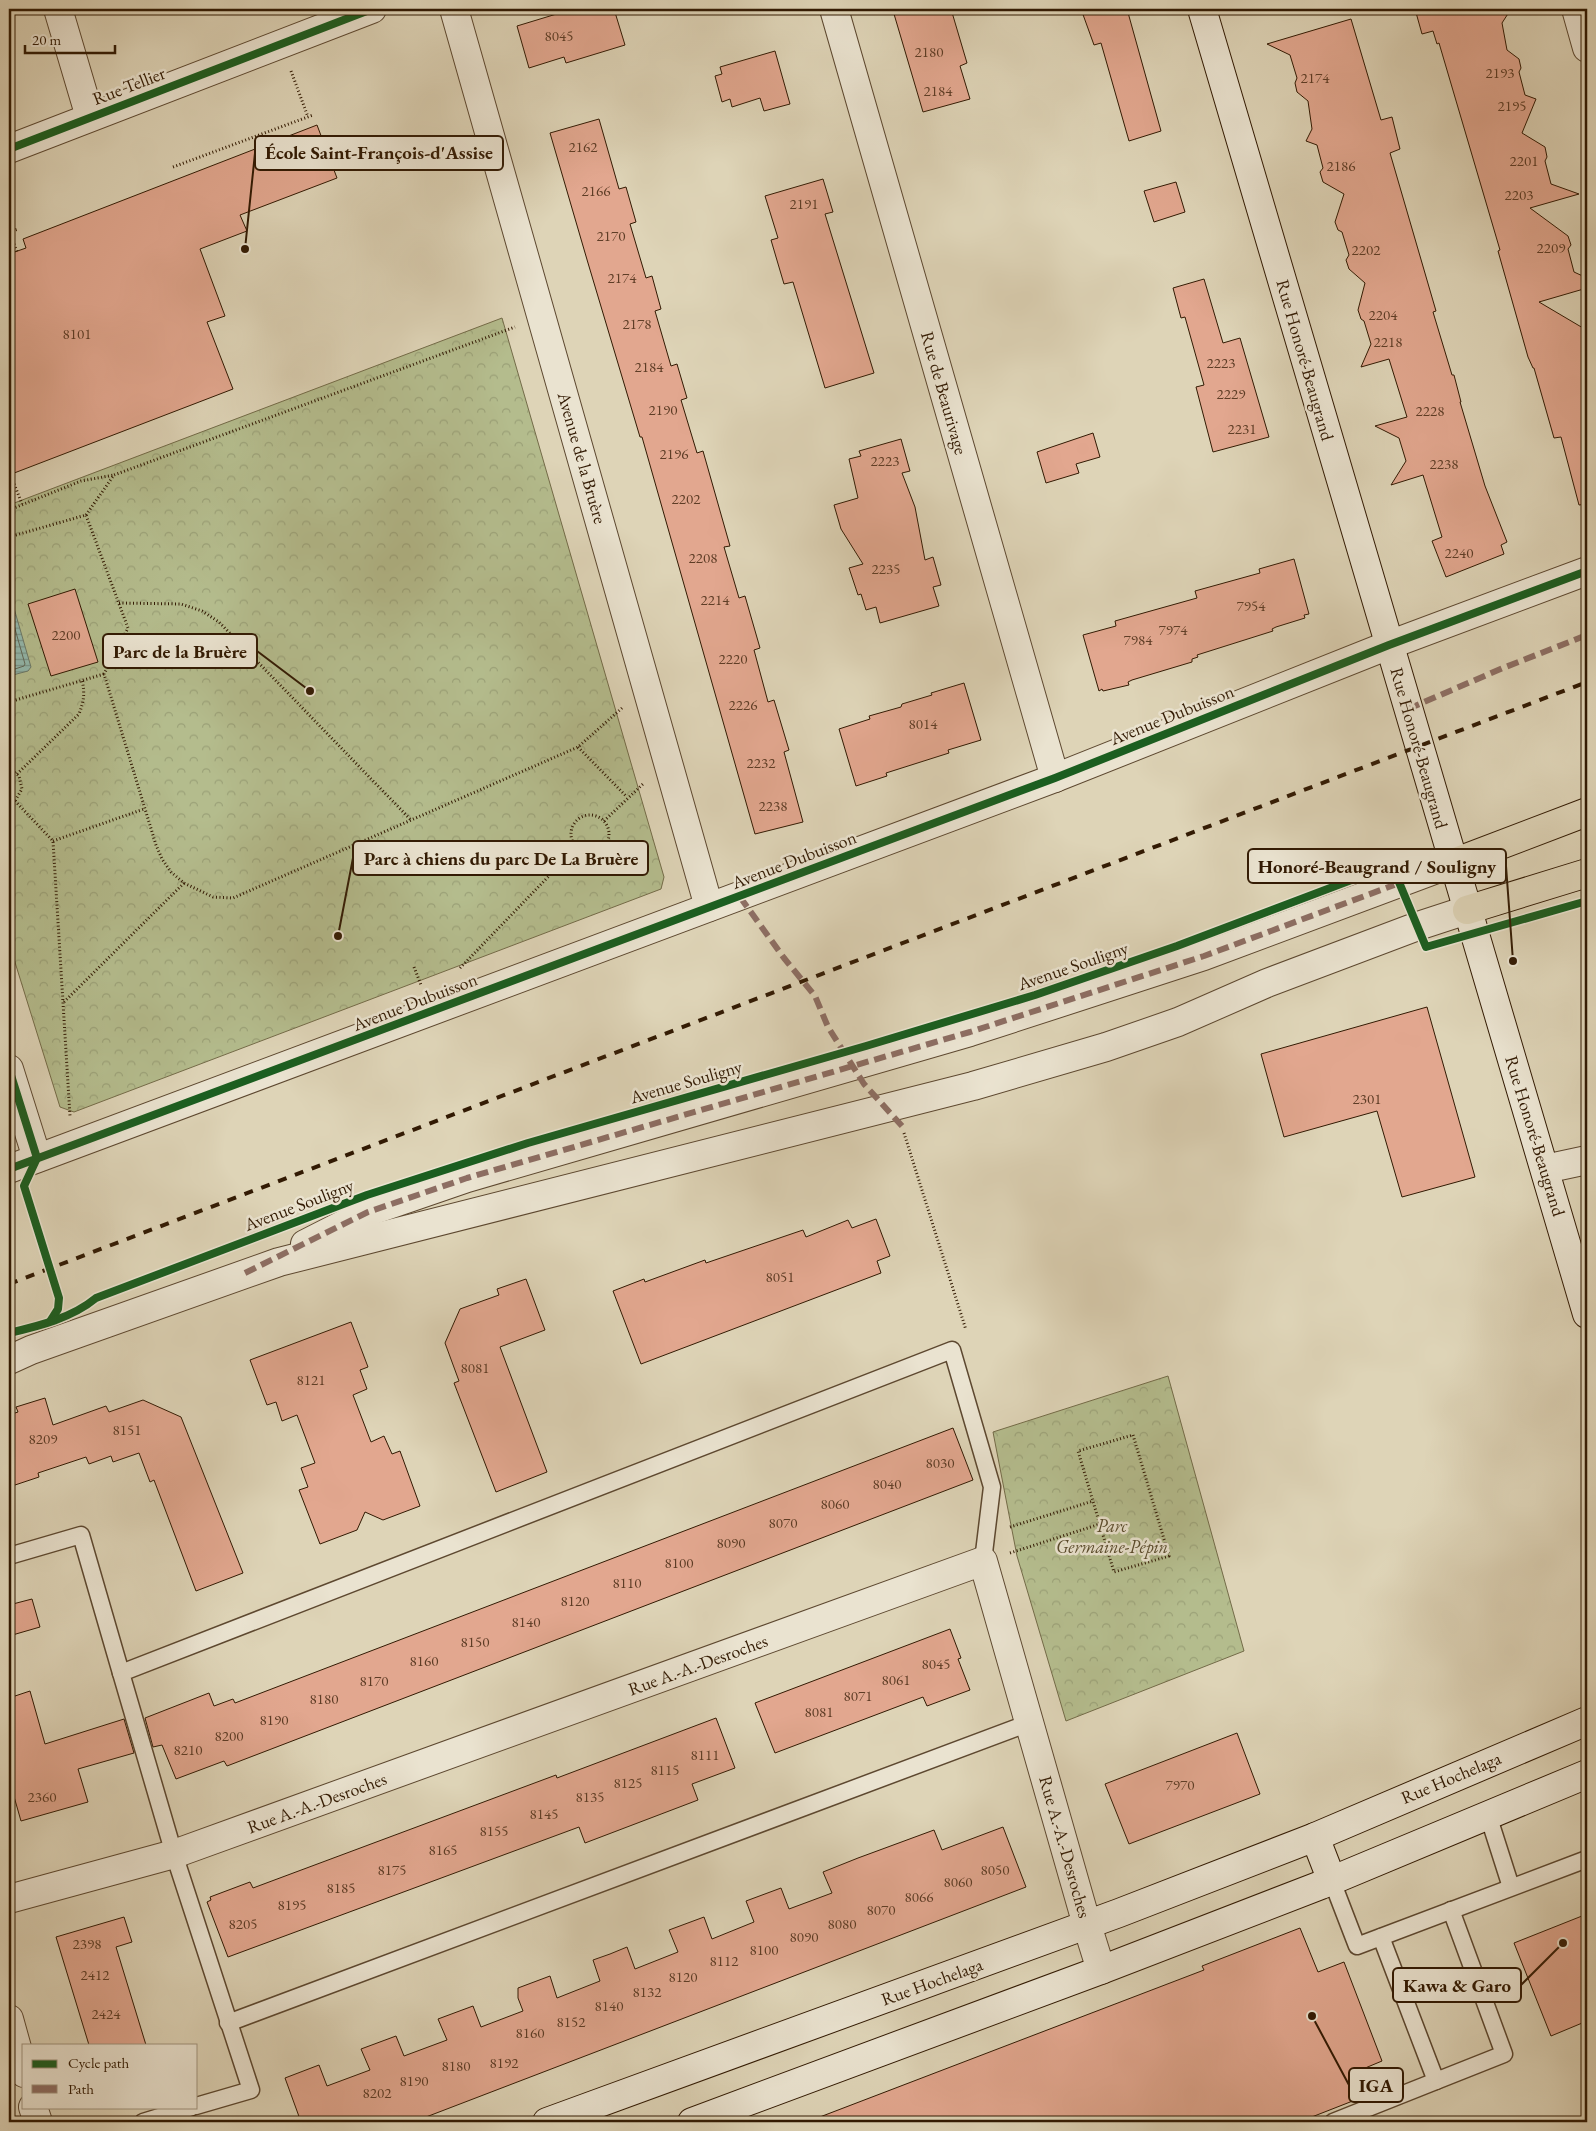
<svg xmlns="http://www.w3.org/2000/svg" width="1596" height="2131" font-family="'EB Garamond',serif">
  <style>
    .park { fill: url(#park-crowns); stroke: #736b48 }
    .water { fill: url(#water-rules); stroke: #6c7968 }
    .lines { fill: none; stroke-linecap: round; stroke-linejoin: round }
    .shore { stroke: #626958; stroke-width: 1 }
    .building { fill: #e2a78f; stroke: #321a03 }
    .lane-casing { stroke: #5d4830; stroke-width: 19 }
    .street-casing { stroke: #5d4830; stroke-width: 30 }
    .secondary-casing { stroke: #321a03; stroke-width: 30 }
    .highway-casing { stroke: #321a03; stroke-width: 30 }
    .path { stroke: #321a03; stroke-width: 3; stroke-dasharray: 1 2.5; stroke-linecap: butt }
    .lane { stroke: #eae3d0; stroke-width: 16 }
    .street { stroke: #eae3d0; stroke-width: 28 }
    .secondary { stroke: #eae3d0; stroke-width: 28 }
    .highway { stroke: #ded4b7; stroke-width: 28 }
    .rail { stroke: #321a03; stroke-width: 4; stroke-dasharray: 9 9; stroke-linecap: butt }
    .quiet { stroke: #8d6e63; stroke-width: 6; stroke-dasharray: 12 6; stroke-linecap: butt }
    .cycleway-casing { stroke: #eae3d0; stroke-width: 11 }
    .cycleway { stroke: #1b5e20; stroke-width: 8 }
    .labels { text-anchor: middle; stroke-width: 5; stroke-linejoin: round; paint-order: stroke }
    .number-label { font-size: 15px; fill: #5e3d26 }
    .street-label { font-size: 18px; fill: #321a03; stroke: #eae3d0 }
    .park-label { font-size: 18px; font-style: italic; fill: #594b2c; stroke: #eae3d0 }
    .leader { fill: none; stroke: #321a03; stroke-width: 2 }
    .callout-dot { fill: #321a03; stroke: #eae3d0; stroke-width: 2 }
    .callout { fill: #eae3d0; stroke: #321a03; stroke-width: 2 }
    .callout-label { font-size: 19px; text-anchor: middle; font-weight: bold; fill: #321a03 }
  </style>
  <defs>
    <pattern id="park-crowns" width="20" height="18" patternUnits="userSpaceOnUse" patternTransform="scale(1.25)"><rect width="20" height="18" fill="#b4bc8d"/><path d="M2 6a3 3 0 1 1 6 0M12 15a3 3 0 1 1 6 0" fill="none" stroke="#9ba178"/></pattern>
    <pattern id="water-rules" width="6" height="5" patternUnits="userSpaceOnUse" patternTransform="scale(1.25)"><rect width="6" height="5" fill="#93b8ac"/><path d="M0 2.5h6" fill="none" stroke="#79958a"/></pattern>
  </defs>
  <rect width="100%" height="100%" fill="#ded4b7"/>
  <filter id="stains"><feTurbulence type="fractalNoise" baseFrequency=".004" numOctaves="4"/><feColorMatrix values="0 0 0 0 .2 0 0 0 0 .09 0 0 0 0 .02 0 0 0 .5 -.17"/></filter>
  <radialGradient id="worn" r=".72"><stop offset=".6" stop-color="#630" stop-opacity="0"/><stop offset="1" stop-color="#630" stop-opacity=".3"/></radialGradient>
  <g class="park">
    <polygon points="502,318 664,877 661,889 74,1112 60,1107 9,943 9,505"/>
    <polygon points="1168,1376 1244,1651 1066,1721 1017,1556 993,1432"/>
  </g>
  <polygon class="water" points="9,591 31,667 28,671 9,676"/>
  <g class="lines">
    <polyline class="shore" points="9,608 25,664 24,666 9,671"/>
  </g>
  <g class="building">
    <polygon points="573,9 614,9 625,45 566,63 564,57 529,68 517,26"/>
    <polygon points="912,9 951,9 967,63 960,66 970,99 923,112 894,14"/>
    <polygon points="1081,9 1127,9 1161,131 1129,141 1101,43 1094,45"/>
    <polygon points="1415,9 1511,9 1502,23 1507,50 1519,59 1521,68 1519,72 1525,95 1536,99 1522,133 1545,147 1547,157 1545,161 1551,184 1579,194 1530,208 1568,236 1571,245 1568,249 1574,272 1587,278 1587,288 1539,302 1583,328 1587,346 1587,504 1579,505 1561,437 1554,438 1534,368 1533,368 1528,357 1498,251 1500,250 1439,43 1437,44 1433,31 1422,34"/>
    <polygon points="1351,19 1381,120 1392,117 1400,149 1390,153 1436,311 1433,312 1452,375 1454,375 1461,402 1460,402 1485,486 1507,542 1501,545 1504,554 1446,577 1432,541 1442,537 1423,475 1391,485 1406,461 1399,438 1375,426 1407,417 1389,359 1361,367 1371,344 1364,321 1361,319 1358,310 1365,283 1349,269 1346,260 1349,255 1342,232 1338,230 1335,222 1344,194 1323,182 1320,172 1323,168 1317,145 1306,141 1312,129 1308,101 1297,92 1295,83 1297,78 1290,55 1267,44"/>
    <polygon points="775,51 790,104 764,111 760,98 732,107 730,99 722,102 715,76 722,74 720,67"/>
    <polygon points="599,119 619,189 626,187 636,222 630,224 646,278 652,276 661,309 655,311 671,366 677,364 687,398 681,400 697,453 703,451 730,546 724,547 739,598 745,596 760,648 754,650 768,702 774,700 789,750 784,752 803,822 755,834 642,437 640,437 588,263 550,133"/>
    <polygon points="317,125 337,178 240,215 247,231 200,249 225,316 207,322 233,389 9,475 9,254 26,248 23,239"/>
    <polygon points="823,179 833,212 825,214 874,373 825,388 793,282 784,284 771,240 778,238 765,196"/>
    <polygon points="1176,182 1185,212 1154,222 1144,191"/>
    <polygon points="1204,279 1223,343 1240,338 1269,437 1213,452 1196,387 1204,385 1185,317 1181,318 1173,288"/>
    <polygon points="1093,433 1100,457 1076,464 1079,473 1046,483 1037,452"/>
    <polygon points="901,439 910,471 902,473 915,507 925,560 933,557 941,585 933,587 939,606 880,623 876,607 866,610 861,594 858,595 849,568 863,564 841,529 834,505 858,498 849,459 861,456 859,451"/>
    <polygon points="1294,559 1309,614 1304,615 1305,618 1276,627 1272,629 1273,631 1197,655 1198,657 1192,659 1192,662 1132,680 1128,682 1129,685 1103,691 1102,689 1099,691 1083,635 1116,626 1115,621 1197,598 1195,591 1260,573 1259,569"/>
    <polygon points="75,589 98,662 51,676 28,604"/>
    <polygon points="964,683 981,740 948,750 949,753 886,773 887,776 856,786 839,729 870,719 869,716 901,707 902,704 932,695 931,693"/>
    <polygon points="1427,1007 1475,1177 1402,1197 1377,1111 1284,1137 1261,1054"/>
    <polygon points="876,1219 890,1256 877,1261 881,1273 641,1364 613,1291 644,1279 645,1282 705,1260 706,1263 803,1230 806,1237 848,1220 852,1228"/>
    <polygon points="526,1279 545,1330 500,1347 547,1472 496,1492 454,1383 459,1381 445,1343 460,1309 499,1295 497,1289"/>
    <polygon points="351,1322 368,1367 360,1370 367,1389 353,1395 371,1442 384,1436 392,1454 400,1451 420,1506 383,1520 365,1512 357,1530 320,1544 299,1490 308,1487 301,1468 315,1463 297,1415 282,1421 276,1402 267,1405 250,1360"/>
    <polygon points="45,1398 53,1425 106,1406 109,1412 143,1400 181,1417 243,1573 196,1591 154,1480 150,1482 139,1453 113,1462 111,1456 89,1464 86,1457 38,1473 39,1477 9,1487 9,1415 18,1412 16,1407"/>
    <polygon points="953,1428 973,1480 227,1766 224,1761 176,1779 162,1745 153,1747 145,1718 209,1693 214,1706 233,1699 235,1703"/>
    <polygon points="32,1599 40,1627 9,1636 9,1605"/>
    <polygon points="950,1629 961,1658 958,1659 970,1690 927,1706 923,1697 775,1753 755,1703"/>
    <polygon points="30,1691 45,1744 124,1719 134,1753 78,1769 88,1802 21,1821 9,1779 9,1698"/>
    <polygon points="716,1718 735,1768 692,1784 698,1800 585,1843 579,1827 228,1957 207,1902 211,1900 210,1897 250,1882 253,1888 556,1775 557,1778"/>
    <polygon points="1237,1733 1260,1794 1129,1844 1105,1784"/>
    <polygon points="1003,1827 1026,1887 413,2122 412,2119 402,2122 301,2122 285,2078 319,2065 327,2086 370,2070 361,2049 396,2036 404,2056 447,2040 438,2019 473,2006 481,2027 523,2011 518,1998 518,1988 550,1976 557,1998 600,1981 593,1960 610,1954 627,1947 635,1969 678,1952 669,1930 704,1917 712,1939 754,1922 746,1901 781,1888 789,1909 832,1893 823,1872 858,1858 934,1830 942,1850"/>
    <polygon points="1587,1914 1587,2021 1551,2036 1514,1943"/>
    <polygon points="124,1917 132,1942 116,1947 146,2045 89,2045 56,1937"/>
    <polygon points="1300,1928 1318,1972 1344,1962 1382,2061 1358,2071 1368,2095 1299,2122 813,2122 812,2120 1204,1970 1202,1966"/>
  </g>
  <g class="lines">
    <g class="lane-casing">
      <g id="lane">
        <polyline points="9,1556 81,1535 121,1673"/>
        <polyline points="1488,1815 1511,1887"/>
        <polyline points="1332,1881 1357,1946 1587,1859"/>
        <polyline points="1381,1937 1436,2081 1504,2054 1451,1910"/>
        <polyline points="228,2023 1029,1723"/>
        <polyline points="196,2106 251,2090 174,1854 121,1673 952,1350 992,1487 983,1561"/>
        <polyline points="143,2122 192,2107"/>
        <polyline points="1333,2122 1436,2081"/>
      </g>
    </g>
    <g class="street-casing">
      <g id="street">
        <polyline points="58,9 90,117"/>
        <polyline points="454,9 709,907"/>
        <polyline points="834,9 1055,778"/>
        <polyline points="1576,9 1587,48"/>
        <polyline points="9,149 372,9"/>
        <polyline points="9,1069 37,1158"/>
        <polyline points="9,1169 1055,778 1389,645 1587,571"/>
        <polyline points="1545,1169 1587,1160"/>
        <polyline points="305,1244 368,1212 467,1178 970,1032 1204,956 1453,863"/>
        <polyline points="9,1360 31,1350 279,1262 973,1086 1106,1047 1178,1022 1267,983 1418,926 1467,910"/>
        <polyline points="9,1899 174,1854 983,1561 1087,1925 1101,1970"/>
        <polyline points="9,2019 24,2073"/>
        <polyline points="33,2107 38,2122"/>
      </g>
    </g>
    <g class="secondary-casing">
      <g id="secondary">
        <polyline points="1202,9 1587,1314"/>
        <polyline points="1315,1837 1332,1881"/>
        <polyline points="547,2122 1119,1913 1315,1837 1587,1721"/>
        <polyline points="692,2122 1101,1970 1321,1885 1587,1774"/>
      </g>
    </g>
    <g class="highway-casing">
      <g id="highway">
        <polyline points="1453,863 1587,812"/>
        <polyline points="1467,910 1587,873"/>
      </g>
    </g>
    <g class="path">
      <polyline points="291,71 308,117"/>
      <polyline points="173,167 313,115"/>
      <polyline points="9,231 17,252"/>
      <polyline points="9,232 18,229"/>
      <polyline points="9,471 22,504"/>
      <polyline points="9,510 81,481 114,475"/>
      <polyline points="86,515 114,475 515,327"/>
      <polyline points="9,537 86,515 128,628 104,674 156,845 162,859 171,872 184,883 213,897 233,898 578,747 622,708"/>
      <polyline points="119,603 181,604 202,611 219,622 411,820"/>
      <polyline points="9,702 104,674"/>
      <polyline points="578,747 627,797"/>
      <polyline points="9,768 19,776 22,789 15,801 9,805"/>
      <path d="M17 774 79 714C84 701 85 693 82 680"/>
      <polyline points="15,801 53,841 70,1116"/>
      <circle cx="590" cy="834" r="19"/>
      <polyline points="604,821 644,783"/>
      <polyline points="53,841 144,809"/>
      <polyline points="414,967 421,985"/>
      <polyline points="460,968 576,848"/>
      <polyline points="64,1002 184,883"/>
      <polyline points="904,1133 966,1330"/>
      <polygon points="1133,1435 1169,1556 1114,1572 1078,1451"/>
      <polyline points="1010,1527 1093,1501"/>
      <polyline points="1010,1553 1100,1524"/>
    </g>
    <use href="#lane" class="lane"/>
    <use href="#street" class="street"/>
    <use href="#secondary" class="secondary"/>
    <use href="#highway" class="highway"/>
    <polyline class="rail" points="9,1284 1587,682"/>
    <g class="quiet">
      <polyline points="1408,709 1503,668 1587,635"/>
      <polyline points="740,897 784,958 815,996 828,1027 864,1084 902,1126"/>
      <polyline points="245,1273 368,1212 467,1178 970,1032 1204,956 1453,863"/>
    </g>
    <g class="cycleway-casing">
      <g id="cycleway">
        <polyline points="9,149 372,9"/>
        <polyline points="9,1069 37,1158 24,1186 59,1298 58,1309 51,1320"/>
        <polyline points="9,1169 1055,778 1389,645 1587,571"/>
        <path d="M9 1333C39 1326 72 1318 96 1298L367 1195 528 1143 866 1046 1035 995 1177 946 1383 868 1392 869 1396 875 1426 947 1587 901"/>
      </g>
    </g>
    <use href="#cycleway" class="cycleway"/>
  </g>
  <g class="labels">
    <g class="number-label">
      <text x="559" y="41">8045</text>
      <text x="929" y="57">2180</text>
      <text x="1500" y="78">2193</text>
      <text x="1315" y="83">2174</text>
      <text x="938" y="96">2184</text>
      <text x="1512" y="111">2195</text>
      <text x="583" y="152">2162</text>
      <text x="1524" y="166">2201</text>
      <text x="1341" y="171">2186</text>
      <text x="596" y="196">2166</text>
      <text x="1519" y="200">2203</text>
      <text x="804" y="209">2191</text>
      <text x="611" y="241">2170</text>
      <text x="1551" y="253">2209</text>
      <text x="1366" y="255">2202</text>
      <text x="622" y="283">2174</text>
      <text x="1383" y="320">2204</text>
      <text x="637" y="329">2178</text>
      <text x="77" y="339">8101</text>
      <text x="1388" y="347">2218</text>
      <text x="1221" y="368">2223</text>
      <text x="649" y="372">2184</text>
      <text x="1231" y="399">2229</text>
      <text x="663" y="415">2190</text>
      <text x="1430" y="416">2228</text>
      <text x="1242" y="434">2231</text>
      <text x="674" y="459">2196</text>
      <text x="885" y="466">2223</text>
      <text x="1444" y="469">2238</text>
      <text x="686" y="504">2202</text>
      <text x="1459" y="558">2240</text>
      <text x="703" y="563">2208</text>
      <text x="886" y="574">2235</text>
      <text x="715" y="605">2214</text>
      <text x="1251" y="611">7954</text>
      <text x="1173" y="635">7974</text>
      <text x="66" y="640">2200</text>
      <text x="1138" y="645">7984</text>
      <text x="733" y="664">2220</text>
      <text x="743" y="710">2226</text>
      <text x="923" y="729">8014</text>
      <text x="761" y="768">2232</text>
      <text x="773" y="811">2238</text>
      <text x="1367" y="1104">2301</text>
      <text x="780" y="1282">8051</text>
      <text x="475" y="1373">8081</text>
      <text x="311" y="1385">8121</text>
      <text x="127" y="1435">8151</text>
      <text x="43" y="1444">8209</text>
      <text x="940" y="1468">8030</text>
      <text x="887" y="1489">8040</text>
      <text x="835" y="1509">8060</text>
      <text x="783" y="1528">8070</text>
      <text x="731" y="1548">8090</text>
      <text x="679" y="1568">8100</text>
      <text x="627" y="1588">8110</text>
      <text x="575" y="1606">8120</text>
      <text x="526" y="1627">8140</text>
      <text x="475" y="1647">8150</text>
      <text x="424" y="1666">8160</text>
      <text x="936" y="1669">8045</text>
      <text x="896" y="1685">8061</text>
      <text x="374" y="1686">8170</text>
      <text x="858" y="1701">8071</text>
      <text x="324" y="1704">8180</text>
      <text x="819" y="1717">8081</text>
      <text x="274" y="1725">8190</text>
      <text x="229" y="1741">8200</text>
      <text x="188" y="1755">8210</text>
      <text x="705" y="1760">8111</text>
      <text x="665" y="1775">8115</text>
      <text x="628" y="1788">8125</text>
      <text x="1180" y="1790">7970</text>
      <text x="42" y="1802">2360</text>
      <text x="590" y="1802">8135</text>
      <text x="544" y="1819">8145</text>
      <text x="494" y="1836">8155</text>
      <text x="443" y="1855">8165</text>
      <text x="392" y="1875">8175</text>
      <text x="995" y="1875">8050</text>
      <text x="958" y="1887">8060</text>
      <text x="341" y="1893">8185</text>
      <text x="919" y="1902">8066</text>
      <text x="292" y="1910">8195</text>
      <text x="881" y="1915">8070</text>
      <text x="243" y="1929">8205</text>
      <text x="842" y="1929">8080</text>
      <text x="804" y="1942">8090</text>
      <text x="87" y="1949">2398</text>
      <text x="764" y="1955">8100</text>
      <text x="724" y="1966">8112</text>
      <text x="95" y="1980">2412</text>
      <text x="683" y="1982">8120</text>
      <text x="647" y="1997">8132</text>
      <text x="609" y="2011">8140</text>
      <text x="106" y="2019">2424</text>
      <text x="571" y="2027">8152</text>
      <text x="530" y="2038">8160</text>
      <text x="504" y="2068">8192</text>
      <text x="456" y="2071">8180</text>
      <text x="414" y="2086">8190</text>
      <text x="377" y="2098">8202</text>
    </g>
    <g class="street-label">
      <text transform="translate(129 86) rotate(-21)" y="6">Rue Tellier</text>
      <text transform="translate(1305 360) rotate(74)" y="6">Rue Honoré-Beaugrand</text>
      <text transform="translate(944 393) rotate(74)" y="6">Rue de Beaurivage</text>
      <text transform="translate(582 458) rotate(74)" y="6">Avenue de la Bruère</text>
      <text transform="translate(1172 715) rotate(-22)" y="6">Avenue Dubuisson</text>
      <text transform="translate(1419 748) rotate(74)" y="6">Rue Honoré-Beaugrand</text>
      <text transform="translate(794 860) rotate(-21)" y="6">Avenue Dubuisson</text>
      <text transform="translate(1073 966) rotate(-19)" y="6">Avenue Souligny</text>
      <text transform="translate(415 1002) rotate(-21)" y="6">Avenue Dubuisson</text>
      <text transform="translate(686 1082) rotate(-16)" y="6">Avenue Souligny</text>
      <text transform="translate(1535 1136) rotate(73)" y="6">Rue Honoré-Beaugrand</text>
      <text transform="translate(299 1205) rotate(-21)" y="6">Avenue Souligny</text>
      <text transform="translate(698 1665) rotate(-20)" y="6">Rue A.-A.-Desroches</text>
      <text transform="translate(1451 1778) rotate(-23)" y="6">Rue Hochelaga</text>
      <text transform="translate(317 1803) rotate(-20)" y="6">Rue A.-A.-Desroches</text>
      <text transform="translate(1065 1847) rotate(74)" y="6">Rue A.-A.-Desroches</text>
      <text transform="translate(932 1982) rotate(-20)" y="6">Rue Hochelaga</text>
    </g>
    <g class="park-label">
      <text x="1112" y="1532">Parc<tspan x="1112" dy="21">Germaine-Pépin</tspan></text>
    </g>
  </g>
  <path class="leader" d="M245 249L255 153M310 691L257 651M338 936L353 858M1513 961L1506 866M1563 1943L1521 1985M1312 2016L1349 2085"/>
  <g class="callout-dot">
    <circle cx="245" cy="249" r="5"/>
    <circle cx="310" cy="691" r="5"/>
    <circle cx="338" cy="936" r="5"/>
    <circle cx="1513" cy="961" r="5"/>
    <circle cx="1563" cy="1943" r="5"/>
    <circle cx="1312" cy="2016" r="5"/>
  </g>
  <g class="callout">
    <rect x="255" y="136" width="248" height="34" rx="5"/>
    <rect x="103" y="634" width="154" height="34" rx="5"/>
    <rect x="353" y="841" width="295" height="34" rx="5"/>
    <rect x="1248" y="849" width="258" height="34" rx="5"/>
    <rect x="1393" y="1968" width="128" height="34" rx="5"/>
    <rect x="1349" y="2068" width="54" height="34" rx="5"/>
  </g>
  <g class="callout-label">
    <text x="379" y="159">École Saint-François-d'Assise</text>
    <text x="180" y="658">Parc de la Bruère</text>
    <text x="501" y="865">Parc à chiens du parc De La Bruère</text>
    <text x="1377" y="873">Honoré-Beaugrand / Souligny</text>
    <text x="1457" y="1992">Kawa &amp; Garo</text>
    <text x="1376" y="2092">IGA</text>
  </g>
  <rect width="1596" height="2131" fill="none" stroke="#ded4b7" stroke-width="30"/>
  <rect x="10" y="10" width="1576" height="2111" fill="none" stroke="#321a03" stroke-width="2.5"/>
  <rect x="15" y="15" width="1566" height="2101" fill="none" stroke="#321a03"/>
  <rect x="22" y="2044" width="175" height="65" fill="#eae3d0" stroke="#a0937e"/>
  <rect x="32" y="2060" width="25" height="8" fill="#1b5e20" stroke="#a0937e"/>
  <text x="68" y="2068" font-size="15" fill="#321a03">Cycle path</text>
  <rect x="32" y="2085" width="25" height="8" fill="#8d6e63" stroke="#a0937e"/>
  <text x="68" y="2094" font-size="15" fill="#321a03">Path</text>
  <path d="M25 45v8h90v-8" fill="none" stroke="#321a03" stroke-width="2.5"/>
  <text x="32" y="45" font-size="15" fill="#321a03" stroke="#eae3d0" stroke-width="4" paint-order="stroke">20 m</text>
  <rect width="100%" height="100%" filter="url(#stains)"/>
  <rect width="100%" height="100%" fill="url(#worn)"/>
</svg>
